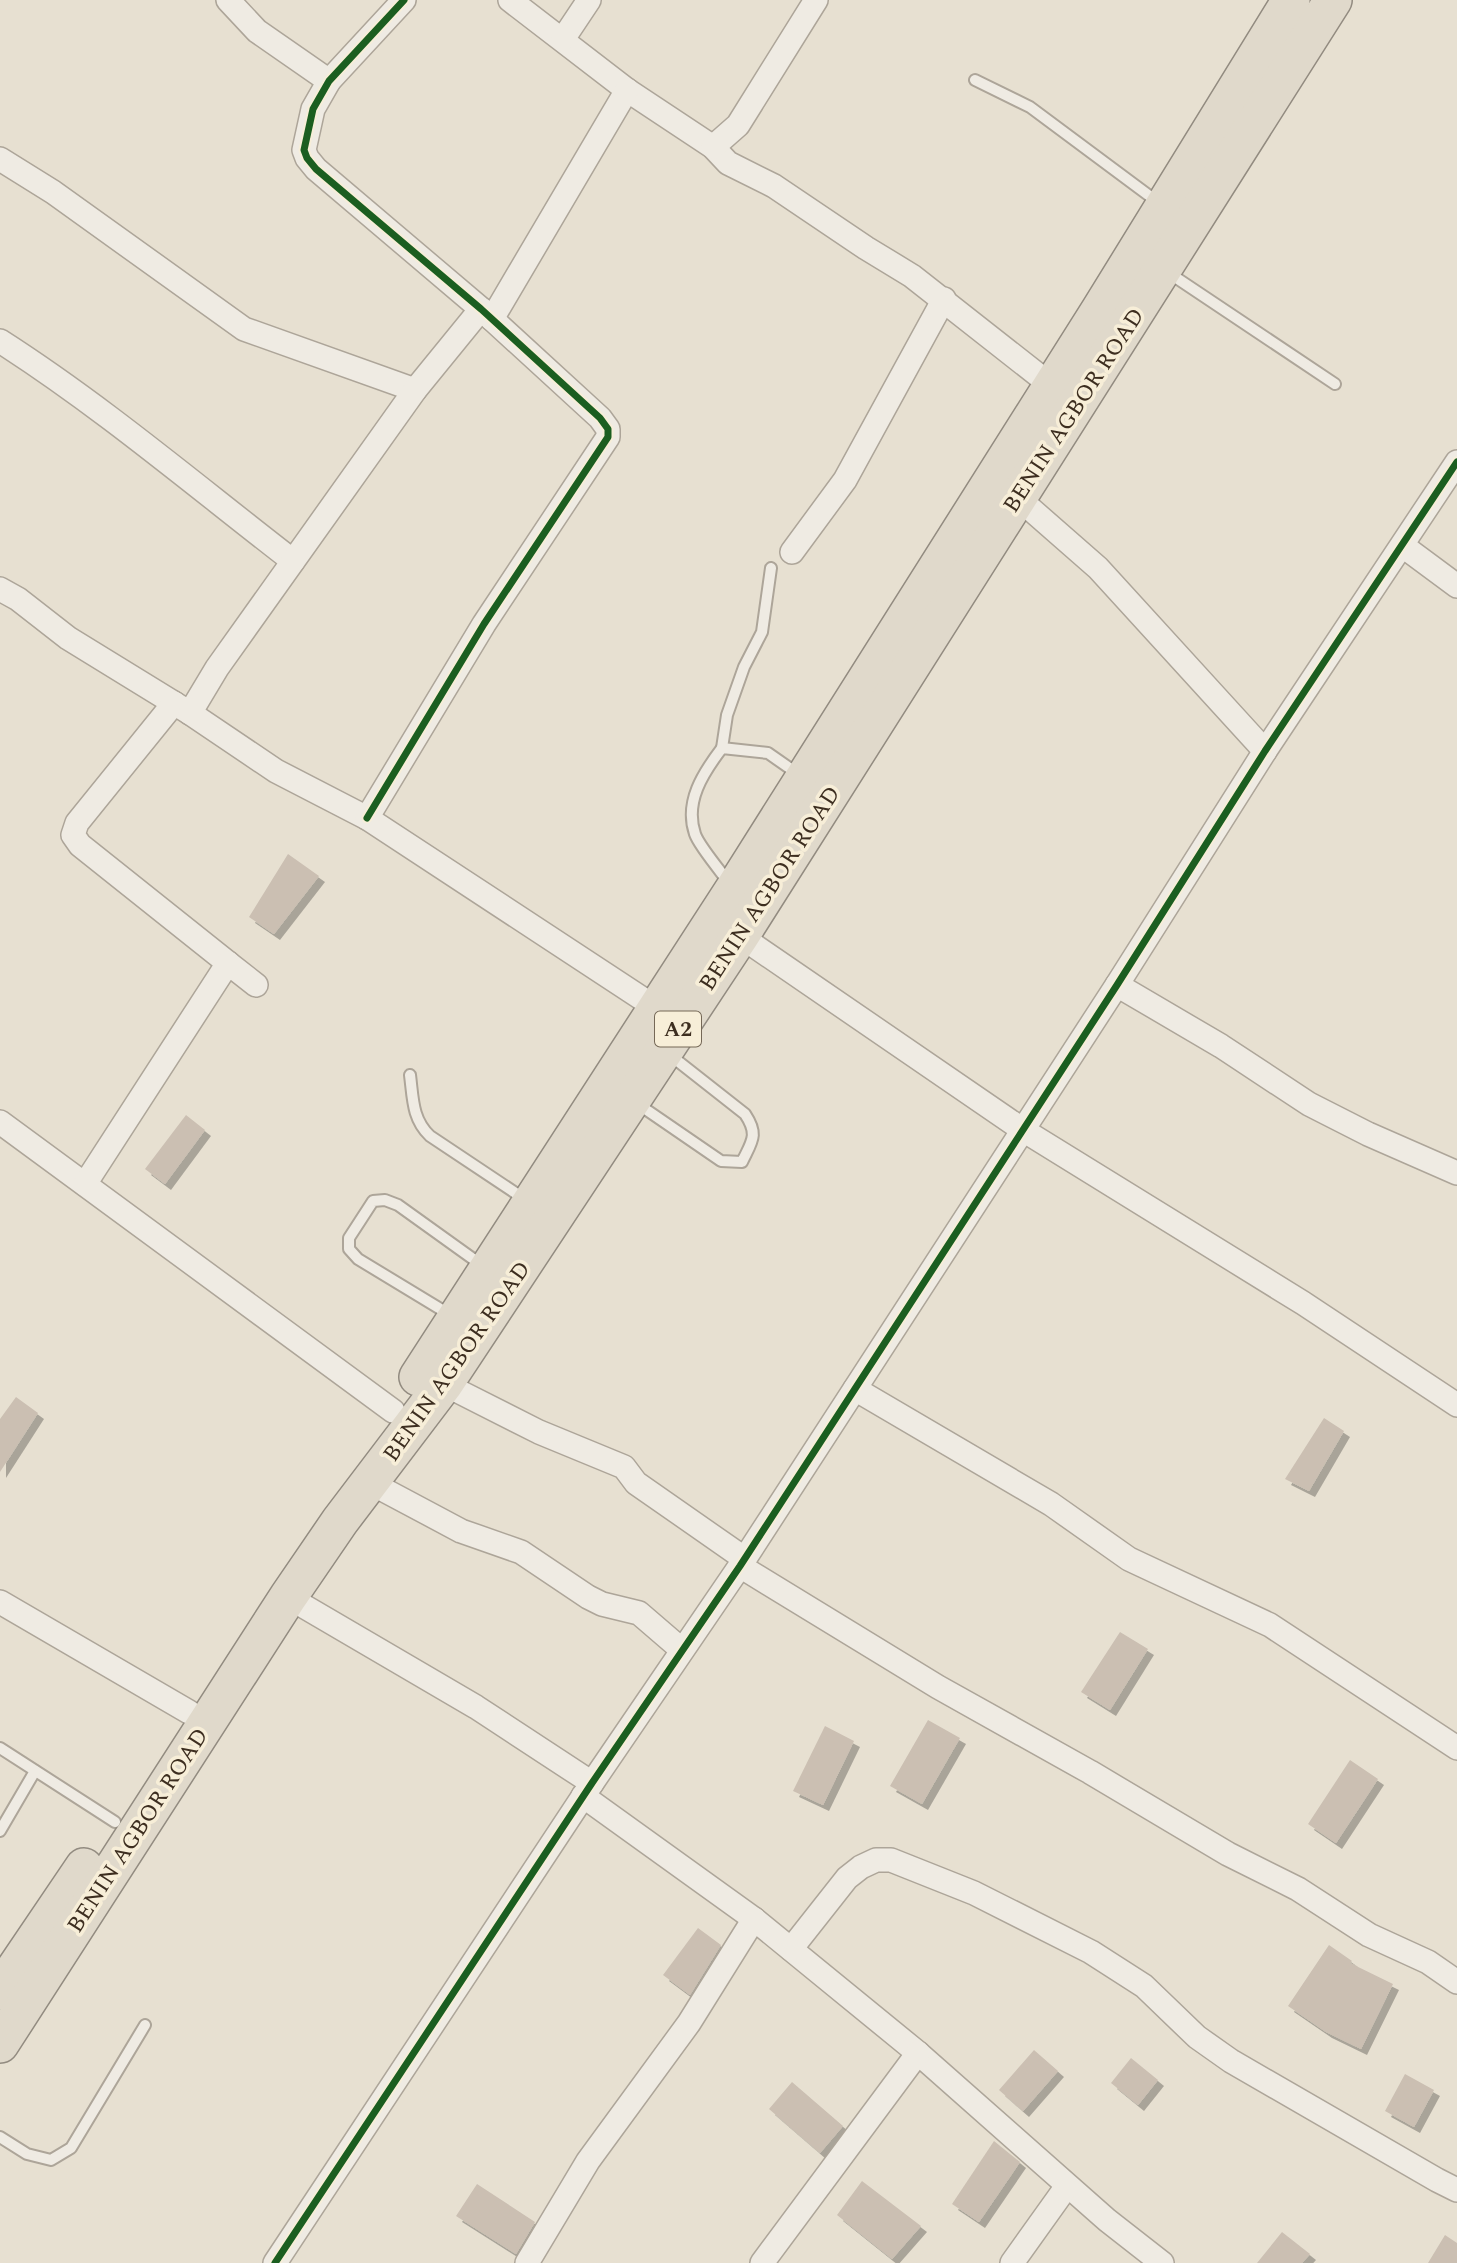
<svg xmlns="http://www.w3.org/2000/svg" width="1457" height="2263" font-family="Spectral,serif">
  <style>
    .building { fill: #cbbfb2; filter: url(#shadow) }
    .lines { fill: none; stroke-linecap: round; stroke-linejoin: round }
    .service-casing { stroke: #ada599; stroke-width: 14 }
    .minor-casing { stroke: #ada599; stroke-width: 26 }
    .trunk-casing { stroke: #928b80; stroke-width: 40 }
    .service { stroke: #efebe3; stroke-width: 10 }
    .minor { stroke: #efebe3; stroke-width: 23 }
    .trunk { stroke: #e0d9cb; stroke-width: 37 }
    .cycleway-casing { stroke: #f7eed8; stroke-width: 11 }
    .cycleway { stroke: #1b5e20; stroke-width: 7 }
    .labels { text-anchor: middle; stroke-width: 7; stroke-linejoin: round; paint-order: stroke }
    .shield { fill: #f7eed8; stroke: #756857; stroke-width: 2 }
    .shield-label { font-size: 21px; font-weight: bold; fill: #3d2e20 }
    .street-label { font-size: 23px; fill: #3d2e20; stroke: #f7eed8 }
  </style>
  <defs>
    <filter id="shadow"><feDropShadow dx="6" dy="6" stdDeviation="0" flood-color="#0004"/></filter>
  </defs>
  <rect width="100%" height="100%" fill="#e7e0d1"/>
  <g class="building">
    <polygon points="288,854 319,876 274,934 249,917"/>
    <polygon points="186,1115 205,1130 165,1184 145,1169"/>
    <polygon points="16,1397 38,1413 0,1472 0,1419"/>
    <polygon points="1324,1418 1344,1431 1309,1491 1285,1479"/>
    <polygon points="1120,1632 1148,1649 1110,1710 1081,1692"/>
    <polygon points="928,1720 960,1738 922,1804 890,1786"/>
    <polygon points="825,1726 854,1741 823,1805 793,1791"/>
    <polygon points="1350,1760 1378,1779 1336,1843 1308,1824"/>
    <polygon points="698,1928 721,1945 690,1995 663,1975"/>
    <polygon points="1329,1945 1352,1961 1350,1963 1393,1984 1361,2049 1326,2032 1288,2006"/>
    <polygon points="1034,2050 1058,2071 1023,2111 999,2090"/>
    <polygon points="1131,2058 1158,2080 1138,2105 1111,2083"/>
    <polygon points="1405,2074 1434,2090 1414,2127 1385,2111"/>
    <polygon points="792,2082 843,2126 820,2153 769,2109"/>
    <polygon points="994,2141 1020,2162 979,2222 952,2204"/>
    <polygon points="862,2181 921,2226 892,2259 837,2215"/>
    <polygon points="477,2184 535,2222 516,2254 456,2216"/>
    <polygon points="1282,2232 1310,2254 1302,2263 1257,2263"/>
    <polygon points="1445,2235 1457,2243 1457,2263 1428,2263"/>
  </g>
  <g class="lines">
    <g class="service-casing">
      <g id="service">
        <polyline points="975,80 1030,107 1159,203"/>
        <polyline points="1166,271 1335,384"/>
        <polyline points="722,748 727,715 744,667 762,632 771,568"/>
        <path d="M730 884C722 873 699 846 695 834 684 802 703 773 722 748L768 753 798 774"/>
        <path d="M410 1075C413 1098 412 1119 430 1136L526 1200"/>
        <path d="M635 1102 721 1161 742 1162C752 1141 759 1135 745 1114L670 1055"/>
        <polyline points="452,1316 358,1259 349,1249 349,1238 373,1201 385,1200 398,1205 483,1266"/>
        <polyline points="0,1748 115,1822"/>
        <polyline points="0,1831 35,1771"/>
        <polyline points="0,2137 27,2154 51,2160 71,2148 145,2025"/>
      </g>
    </g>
    <g class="minor-casing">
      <g id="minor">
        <polyline points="228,0 257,31 329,81"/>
        <polyline points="510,0 627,90 713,147 728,163 774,186 866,248 912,276 1052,386 1063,391"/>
        <polyline points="563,39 589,0"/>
        <polyline points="713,147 738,125 816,0"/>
        <polyline points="0,159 53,192 244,329 415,390"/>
        <polyline points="492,319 627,90"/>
        <path d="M0 341C103 407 197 487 293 561"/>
        <polyline points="1017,497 1098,568 1265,751"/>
        <polyline points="1403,546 1457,586"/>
        <polyline points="792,552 845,480 944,299"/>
        <polyline points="0,589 18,599 68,638 190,713 276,771 367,818 658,1009"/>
        <polyline points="174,703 77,823 73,835 80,845 228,963"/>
        <polyline points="190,713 217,668 415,390 481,309"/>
        <polyline points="367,818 484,624 608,437 608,429 600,418 481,309 316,169 307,158 304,150 313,109 329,81 404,0"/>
        <polyline points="740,936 1023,1130 1303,1303 1457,1405"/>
        <polyline points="1117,985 1221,1046 1309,1104 1368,1134 1457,1173"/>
        <polyline points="0,1122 393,1411"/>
        <polyline points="85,1184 228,963 256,985"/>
        <polyline points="444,1384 539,1432 624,1467 636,1483 745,1559"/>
        <polyline points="855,1389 1051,1504 1129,1559 1270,1625 1457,1748"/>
        <polyline points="369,1482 461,1531 521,1552 588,1597 602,1604 639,1613 682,1650"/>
        <polyline points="740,1566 938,1687 1090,1772 1228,1854 1298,1889 1369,1935 1428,1962 1457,1982"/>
        <polyline points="288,1597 476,1707 592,1783"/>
        <polyline points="0,1602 189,1712"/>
        <polyline points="583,1796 754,1919 918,2053 1107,2220 1162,2263"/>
        <polyline points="791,1949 847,1878 861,1867 876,1860 891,1860 974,1893 1091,1952 1144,1986 1197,2037 1231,2061 1437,2180 1457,2190"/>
        <polyline points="275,2263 592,1783 740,1566 1117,985 1265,751 1457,462"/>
        <polyline points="527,2263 588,2161 689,2023 754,1919"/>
        <polyline points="762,2263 918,2053"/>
        <polyline points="1012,2263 1067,2186"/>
      </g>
    </g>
    <g class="trunk-casing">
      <g id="trunk">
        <polyline points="418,1377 734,889 1100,310 1291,0"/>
        <polyline points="0,1991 84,1867"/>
        <polyline points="0,2044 288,1597 340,1521 444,1384 740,936 1333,0"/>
      </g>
    </g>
    <use href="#service" class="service"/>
    <use href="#minor" class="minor"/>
    <use href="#trunk" class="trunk"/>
    <g class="cycleway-casing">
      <g id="cycleway">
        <polyline points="367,818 484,624 608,437 608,429 600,418 481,309 316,169 307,158 304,150 313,109 329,81 404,0"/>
        <polyline points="275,2263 592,1783 740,1566 1117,985 1265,751 1457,462"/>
      </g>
    </g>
    <use href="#cycleway" class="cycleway"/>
  </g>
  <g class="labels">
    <rect class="shield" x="655" y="1011.5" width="46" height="35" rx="5"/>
    <g class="shield-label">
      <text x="678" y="1036">A2</text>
    </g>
    <g class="street-label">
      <text transform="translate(1073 410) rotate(-57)" y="8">BENIN AGBOR ROAD</text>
      <text transform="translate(769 888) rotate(-57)" y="8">BENIN AGBOR ROAD</text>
      <text transform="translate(456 1361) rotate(-55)" y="8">BENIN AGBOR ROAD</text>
      <text transform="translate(137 1830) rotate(-57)" y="8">BENIN AGBOR ROAD</text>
    </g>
  </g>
</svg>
